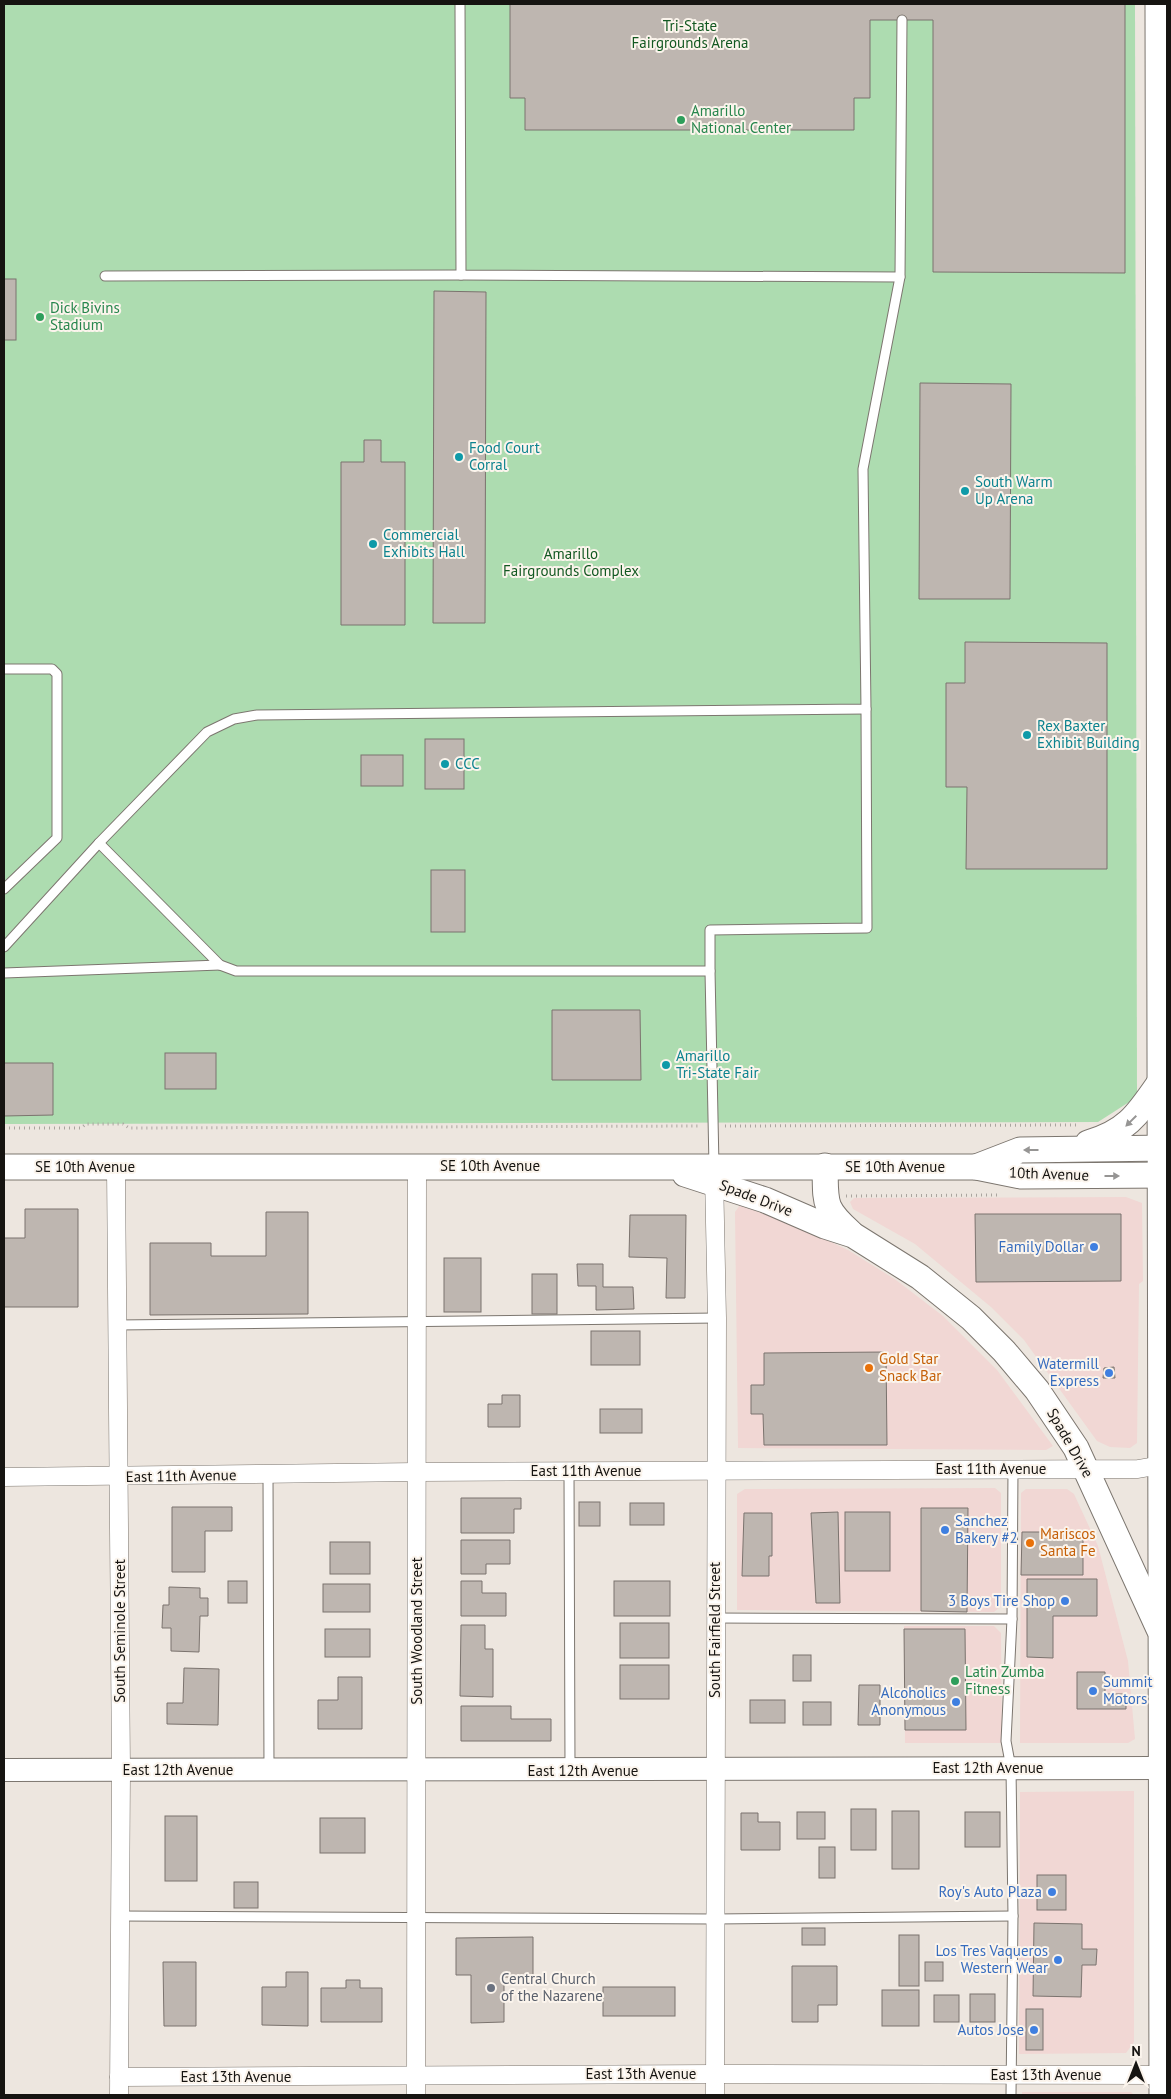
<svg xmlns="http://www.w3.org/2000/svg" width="1171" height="2099" font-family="'PT Sans',sans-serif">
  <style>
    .commercial { fill: #f1d7d4 }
    .green { fill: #addcb0 }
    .building { fill: #beb6b0; stroke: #7b736e }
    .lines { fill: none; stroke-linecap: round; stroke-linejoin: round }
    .service-casing { stroke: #7c766f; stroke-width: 11 }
    .minor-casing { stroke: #7c766f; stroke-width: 19 }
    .tertiary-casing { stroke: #7c766f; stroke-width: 24 }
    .secondary-casing { stroke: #7c766f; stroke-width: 27 }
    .path { stroke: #aaa59f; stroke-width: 3; stroke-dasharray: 1 4; stroke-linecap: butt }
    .service { stroke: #fff; stroke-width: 9 }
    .minor { stroke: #fff; stroke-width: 18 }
    .tertiary { stroke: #fff; stroke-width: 22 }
    .secondary { stroke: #fff; stroke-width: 25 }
    .oneway { fill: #969594 }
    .leisure-dot { fill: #2e9e5b; stroke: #fbf4ec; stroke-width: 2 }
    .culture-dot { fill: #0f9aa8; stroke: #fbf4ec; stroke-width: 2 }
    .shop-dot { fill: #3f7fe0; stroke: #fbf4ec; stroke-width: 2 }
    .food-dot { fill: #e8710a; stroke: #fbf4ec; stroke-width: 2 }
    .worship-dot { fill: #6b7280; stroke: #fbf4ec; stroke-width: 2 }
    .labels { text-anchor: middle; stroke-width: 4; stroke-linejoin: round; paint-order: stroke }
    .park-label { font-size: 15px; fill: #125821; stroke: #fbf4ec }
    .leisure-label { font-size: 15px; fill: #27864d; stroke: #fbf4ec; text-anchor: start }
    .culture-label { font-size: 15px; fill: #0d838f; stroke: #fbf4ec; text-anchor: start }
    .street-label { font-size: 15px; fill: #161411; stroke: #fbf4ec }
    .shop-label { font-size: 15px; fill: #366cbe; stroke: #fbf4ec; text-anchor: end }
    .food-label { font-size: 15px; fill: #c56008; stroke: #fbf4ec; text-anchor: start }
    .worship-label { font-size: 15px; fill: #5b616d; stroke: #fbf4ec; text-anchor: start }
  </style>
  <rect width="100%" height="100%" fill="#ede6df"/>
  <g class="commercial">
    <polygon points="1126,1197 1142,1203 1143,1281 1139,1284 1137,1443 1130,1448 1110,1447 1097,1441 1024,1340 991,1307 915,1244 853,1209 850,1202 854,1198"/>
    <polygon points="740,1205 795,1225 848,1250 896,1280 943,1316 997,1370 1053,1446 1046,1450 738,1448 735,1212"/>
    <polygon points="995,1488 1001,1493 1001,1606 994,1612 737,1610 737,1494 745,1489"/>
    <polygon points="1026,1489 1067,1489 1074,1494 1098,1546 1128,1661 1135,1739 1128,1743 1020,1743 1021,1493"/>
    <polygon points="904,1626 994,1626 1001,1633 1002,1743 905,1743"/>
    <polygon points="1134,1791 1134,2042 1126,2053 1019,2054 1020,1792"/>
    <polygon points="1022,2092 1131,2092 1134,2095 1022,2095"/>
  </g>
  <polygon class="green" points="4,4 1135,4 1137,1097 1098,1122 4,1124"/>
  <g class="building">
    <polygon points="510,4 1125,4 1125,273 933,272 933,20 870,20 870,98 854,98 854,130 525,130 525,98 510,98"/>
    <rect x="4" y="279" width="12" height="61"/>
    <polygon points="434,291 486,292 485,623 433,623"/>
    <polygon points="920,383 1011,384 1010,599 919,599"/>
    <polygon points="364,440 381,440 381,462 405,462 405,625 341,625 341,462 364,462"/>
    <polygon points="965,642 1107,643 1107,869 966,869 967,787 946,787 946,683 965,683"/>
    <rect x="425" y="739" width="39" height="50"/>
    <rect x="361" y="755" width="42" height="31"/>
    <rect x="431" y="870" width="34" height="62"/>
    <polygon points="552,1010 640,1010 641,1080 552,1080"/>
    <rect x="165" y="1053" width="51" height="36"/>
    <polygon points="4,1063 53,1063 53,1115 4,1116"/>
    <polygon points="25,1209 78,1209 78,1307 4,1307 4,1238 25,1238"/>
    <polygon points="266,1212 308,1212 308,1314 150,1315 150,1243 211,1243 211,1256 266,1256"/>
    <polygon points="975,1214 1121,1214 1121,1281 976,1282"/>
    <polygon points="630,1215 686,1215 685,1298 666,1298 667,1258 629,1257"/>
    <rect x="444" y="1258" width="37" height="54"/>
    <polygon points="577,1264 603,1264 603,1287 633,1287 634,1309 596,1310 596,1286 578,1286"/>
    <rect x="532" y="1274" width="25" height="40"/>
    <rect x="591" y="1331" width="49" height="34"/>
    <polygon points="886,1352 887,1445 764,1445 763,1414 751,1414 751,1385 764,1385 764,1353"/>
    <polygon points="1114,1367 1115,1378 1103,1378 1104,1368"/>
    <polygon points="502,1395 520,1395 520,1427 488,1427 488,1404 502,1404"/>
    <rect x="600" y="1409" width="42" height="24"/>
    <polygon points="461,1498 521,1498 521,1509 514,1509 514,1533 461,1533"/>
    <rect x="579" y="1502" width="21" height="24"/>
    <rect x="630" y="1503" width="34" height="22"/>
    <polygon points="172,1507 232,1507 232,1531 205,1531 205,1572 172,1572"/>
    <polygon points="921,1508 968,1508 967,1612 921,1611"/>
    <polygon points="838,1512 840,1603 816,1603 811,1513"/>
    <rect x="845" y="1512" width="45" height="59"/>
    <polygon points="744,1513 772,1513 772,1556 769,1556 769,1576 742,1576"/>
    <polygon points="1022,1532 1083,1532 1083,1575 1021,1575"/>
    <polygon points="461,1540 510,1540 510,1564 486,1564 486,1574 461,1574"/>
    <rect x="330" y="1542" width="40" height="32"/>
    <polygon points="1027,1579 1097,1579 1097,1616 1053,1616 1053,1658 1027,1657"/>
    <rect x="228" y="1581" width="19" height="22"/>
    <polygon points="461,1581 482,1581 482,1593 506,1593 506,1616 461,1616"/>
    <rect x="614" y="1581" width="56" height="35"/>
    <rect x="323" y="1584" width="47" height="28"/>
    <polygon points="169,1587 200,1588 200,1598 208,1598 208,1616 200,1616 199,1652 171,1651 171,1628 162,1628 163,1605 169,1605"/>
    <rect x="620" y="1623" width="49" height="35"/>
    <polygon points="461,1625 485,1625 485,1649 493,1649 493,1697 460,1696"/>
    <rect x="325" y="1629" width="45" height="28"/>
    <polygon points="904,1629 965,1629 966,1730 905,1730"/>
    <rect x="793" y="1655" width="18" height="26"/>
    <rect x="620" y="1665" width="49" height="34"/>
    <polygon points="184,1668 219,1669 218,1725 167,1724 167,1703 183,1703"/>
    <polygon points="1077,1672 1105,1672 1105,1694 1126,1694 1126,1709 1077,1709"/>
    <polygon points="338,1677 362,1677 362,1729 318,1729 318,1700 338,1700"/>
    <polygon points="859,1685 880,1685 880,1725 858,1725"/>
    <rect x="750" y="1700" width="35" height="23"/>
    <rect x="803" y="1702" width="28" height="23"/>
    <polygon points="461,1706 511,1706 511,1719 551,1719 551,1741 461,1741"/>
    <rect x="851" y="1809" width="25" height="41"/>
    <rect x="892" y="1811" width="27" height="58"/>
    <rect x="797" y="1812" width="28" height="27"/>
    <rect x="965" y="1812" width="35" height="35"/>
    <polygon points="741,1813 758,1813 758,1822 780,1822 780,1850 741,1850"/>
    <rect x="165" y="1816" width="32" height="65"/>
    <rect x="320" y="1818" width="45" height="35"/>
    <rect x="819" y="1847" width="16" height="31"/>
    <rect x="1037" y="1875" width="29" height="35"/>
    <rect x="234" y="1882" width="24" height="26"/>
    <polygon points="1034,1923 1082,1924 1082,1949 1097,1949 1096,1965 1082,1965 1081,1997 1033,1996"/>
    <rect x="802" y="1928" width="23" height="17"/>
    <rect x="899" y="1935" width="20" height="51"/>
    <polygon points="533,1937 533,1977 504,1977 504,2022 471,2023 471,1975 456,1975 456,1938"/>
    <polygon points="163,1962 196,1962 196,2026 164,2026"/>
    <rect x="925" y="1962" width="18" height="19"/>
    <polygon points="792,1966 837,1966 837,2005 818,2005 818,2022 792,2022"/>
    <polygon points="286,1972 308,1972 308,2026 262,2025 262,1987 286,1987"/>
    <polygon points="346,1980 360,1980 360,1988 382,1988 382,2022 321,2022 321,1988 346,1988"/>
    <rect x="603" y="1987" width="72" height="29"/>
    <rect x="882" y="1990" width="37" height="36"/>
    <rect x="970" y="1994" width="25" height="28"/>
    <rect x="934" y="1995" width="25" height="27"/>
    <rect x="1026" y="2009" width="17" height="41"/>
  </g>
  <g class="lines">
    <g class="service-casing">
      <g id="service">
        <polyline points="460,4 461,275 900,277"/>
        <polyline points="105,276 461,275"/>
        <polyline points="4,669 52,669 57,674 57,838 4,889"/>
        <polyline points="99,843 207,732 234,719 257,715 866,709 863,469 900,277 902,20"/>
        <polyline points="4,947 99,843 220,965 236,971 710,971 714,1166"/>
        <polyline points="710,971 710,930 867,928 866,709"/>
        <polyline points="4,973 220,965"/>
        <polyline points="117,1325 717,1318"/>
        <polyline points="569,1472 570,1768"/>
        <polyline points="268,1475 269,1770"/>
        <polyline points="715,1618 1012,1619"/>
        <polyline points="120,1916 715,1919 1013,1916"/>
        <polyline points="1011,2095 1013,1916 1011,1768 1006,1741 1012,1619 1013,1469"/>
      </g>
    </g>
    <g class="minor-casing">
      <g id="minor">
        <polyline points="116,1167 121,1770 119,2095"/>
        <polyline points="714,1174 717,1318 715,2095"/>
        <polyline points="4,1477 417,1472 1138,1469 1167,1464"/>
        <polyline points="119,2077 715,2074 1162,2075"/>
        <polyline points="416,2095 417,1167"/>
      </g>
    </g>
    <g class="tertiary-casing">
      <polyline id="tertiary" points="4,1770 1163,1768"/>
    </g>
    <g class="secondary-casing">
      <g id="secondary">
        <polyline points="1158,4 1162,2095"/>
        <path d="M1088 1143C1127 1132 1138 1114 1160 1082"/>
        <path d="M825 1166C826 1202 822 1207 850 1232"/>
        <polyline points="4,1167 976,1167 1021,1176 1167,1175"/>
        <polyline points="976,1167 1020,1150 1167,1148"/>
        <polyline points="685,1174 765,1200 825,1226 853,1235 920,1277 971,1318 1004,1351 1037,1390 1076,1448 1159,1629"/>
      </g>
    </g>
    <g class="path">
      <polyline points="725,1126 1076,1125"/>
      <polyline points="4,1128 81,1128 86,1124 123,1124 129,1128 701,1126"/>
      <polyline points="846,1196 1000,1195"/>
    </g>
    <use href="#service" class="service"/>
    <use href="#minor" class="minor"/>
    <use href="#tertiary" class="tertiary"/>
    <use href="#secondary" class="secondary"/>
  </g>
  <defs><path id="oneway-solid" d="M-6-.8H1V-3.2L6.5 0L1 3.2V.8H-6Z" transform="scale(1.25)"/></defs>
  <g class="oneway">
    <use href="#oneway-solid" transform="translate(1131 1121) rotate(135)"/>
    <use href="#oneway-solid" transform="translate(1031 1150) rotate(180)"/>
    <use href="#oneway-solid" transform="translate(1112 1176)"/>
  </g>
  <g class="leisure-dot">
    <circle cx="681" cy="120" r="5"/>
    <circle cx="40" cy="317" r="5"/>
    <circle cx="955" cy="1681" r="5"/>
  </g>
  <g class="culture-dot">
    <circle cx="459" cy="457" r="5"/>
    <circle cx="965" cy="491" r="5"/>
    <circle cx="373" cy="544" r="5"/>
    <circle cx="1027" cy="735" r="5"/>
    <circle cx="445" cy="764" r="5"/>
    <circle cx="666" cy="1065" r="5"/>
  </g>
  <g class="shop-dot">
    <circle cx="1094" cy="1247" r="5"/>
    <circle cx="1109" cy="1373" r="5"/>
    <circle cx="945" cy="1530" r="5"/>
    <circle cx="1065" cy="1601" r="5"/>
    <circle cx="1093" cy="1691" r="5"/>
    <circle cx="956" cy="1702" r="5"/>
    <circle cx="1052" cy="1892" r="5"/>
    <circle cx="1058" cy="1960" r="5"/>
    <circle cx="1034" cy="2030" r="5"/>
  </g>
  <g class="food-dot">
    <circle cx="869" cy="1368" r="5"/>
    <circle cx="1030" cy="1543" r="5"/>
  </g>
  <circle class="worship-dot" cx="491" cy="1988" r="5"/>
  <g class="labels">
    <g class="park-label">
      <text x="690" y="31">Tri-State<tspan x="690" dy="17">Fairgrounds Arena</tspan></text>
      <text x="571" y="559">Amarillo<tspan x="571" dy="17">Fairgrounds Complex</tspan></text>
    </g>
    <g class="leisure-label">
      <text x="691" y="116">Amarillo<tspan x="691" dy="17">National Center</tspan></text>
      <text x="50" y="313">Dick Bivins<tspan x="50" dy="17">Stadium</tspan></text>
      <text x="965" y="1677">Latin Zumba<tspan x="965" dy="17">Fitness</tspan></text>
    </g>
    <g class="culture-label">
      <text x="469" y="453">Food Court<tspan x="469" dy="17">Corral</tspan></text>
      <text x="975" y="487">South Warm<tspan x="975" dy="17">Up Arena</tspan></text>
      <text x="383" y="540">Commercial<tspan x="383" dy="17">Exhibits Hall</tspan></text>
      <text x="1037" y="731">Rex Baxter<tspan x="1037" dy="17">Exhibit Building</tspan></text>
      <text x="455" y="769">CCC</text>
      <text x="676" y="1061">Amarillo<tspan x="676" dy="17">Tri-State Fair</tspan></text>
    </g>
    <g class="street-label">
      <text x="490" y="1171">SE 10th Avenue</text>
      <text x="85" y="1172">SE 10th Avenue</text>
      <text x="895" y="1172">SE 10th Avenue</text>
      <text transform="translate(1049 1174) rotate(2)" y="5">10th Avenue</text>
      <text transform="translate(756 1198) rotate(21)" y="5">Spade Drive</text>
      <text transform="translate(1070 1443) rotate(60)" y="5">Spade Drive</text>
      <text x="991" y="1474">East 11th Avenue</text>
      <text x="586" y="1476">East 11th Avenue</text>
      <text transform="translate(181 1476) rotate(-1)" y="5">East 11th Avenue</text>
      <text transform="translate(715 1630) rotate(-90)" y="5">South Fairfield Street</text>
      <text transform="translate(120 1631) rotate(-90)" y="5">South Seminole Street</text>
      <text transform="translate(417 1631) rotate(-90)" y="5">South Woodland Street</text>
      <text x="988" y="1773">East 12th Avenue</text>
      <text x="178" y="1775">East 12th Avenue</text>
      <text x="583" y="1776">East 12th Avenue</text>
      <text x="641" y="2079">East 13th Avenue</text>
      <text x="1046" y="2080">East 13th Avenue</text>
      <text x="236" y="2082">East 13th Avenue</text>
    </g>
    <g class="shop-label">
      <text x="1084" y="1252">Family Dollar</text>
      <text x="1099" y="1369">Watermill<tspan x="1099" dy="17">Express</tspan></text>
      <text x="955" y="1526" text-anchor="start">Sanchez<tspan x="955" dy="17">Bakery #2</tspan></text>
      <text x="1055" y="1606">3 Boys Tire Shop</text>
      <text x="1103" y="1687" text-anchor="start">Summit<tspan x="1103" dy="17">Motors</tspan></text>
      <text x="946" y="1698">Alcoholics<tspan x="946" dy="17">Anonymous</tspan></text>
      <text x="1042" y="1897">Roy's Auto Plaza</text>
      <text x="1048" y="1956">Los Tres Vaqueros<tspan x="1048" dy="17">Western Wear</tspan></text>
      <text x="1024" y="2035">Autos Jose</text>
    </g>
    <g class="food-label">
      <text x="879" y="1364">Gold Star<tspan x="879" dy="17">Snack Bar</tspan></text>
      <text x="1040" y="1539">Mariscos<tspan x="1040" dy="17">Santa Fe</tspan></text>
    </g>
    <g class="worship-label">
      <text x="501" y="1984">Central Church<tspan x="501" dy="17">of the Nazarene</tspan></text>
    </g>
  </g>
  <rect width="1171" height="2099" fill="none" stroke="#161411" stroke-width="10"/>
  <g transform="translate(1136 2064)" stroke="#fbf4ec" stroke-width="4" paint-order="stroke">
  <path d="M0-4L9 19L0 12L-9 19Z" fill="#161411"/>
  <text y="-8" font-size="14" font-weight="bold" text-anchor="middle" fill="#161411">N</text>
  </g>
</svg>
